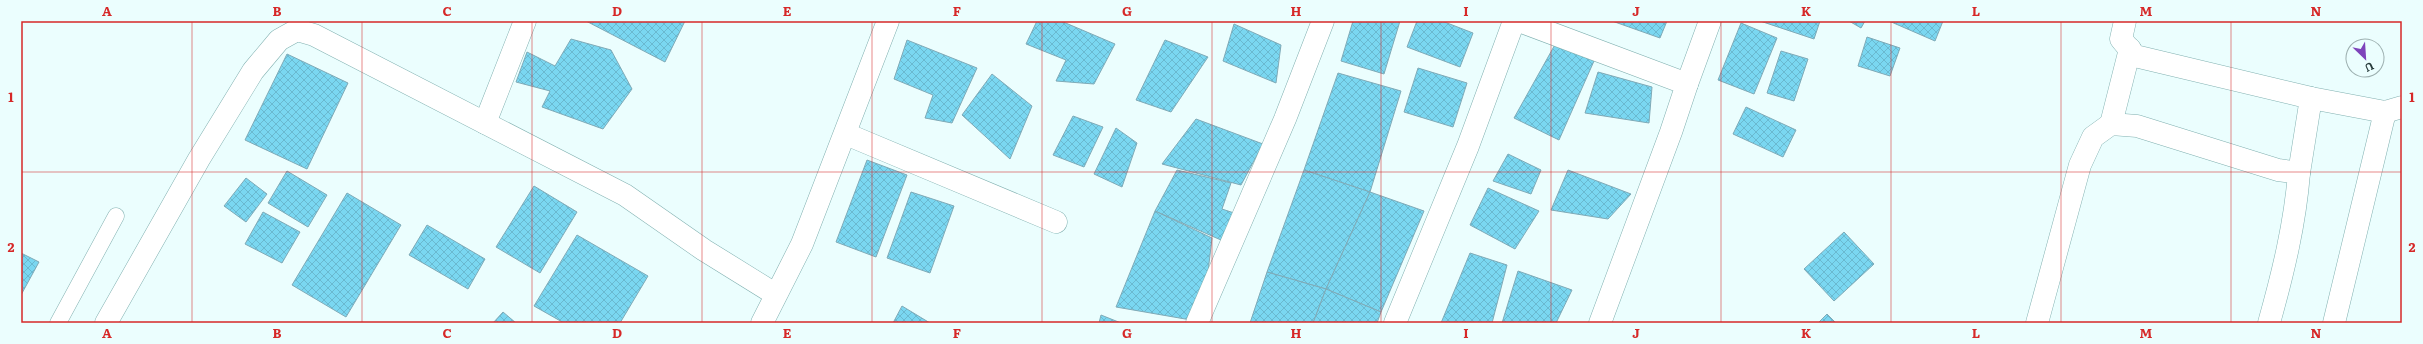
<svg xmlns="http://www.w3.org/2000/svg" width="2423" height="344" font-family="Literata,serif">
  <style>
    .building { fill: url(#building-cross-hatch); stroke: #7faab7 }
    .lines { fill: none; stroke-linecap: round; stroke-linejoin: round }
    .lane-casing { stroke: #82b1b1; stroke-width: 17 }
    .street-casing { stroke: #82b1b1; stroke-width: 23 }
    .lane { stroke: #fff; stroke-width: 16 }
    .street { stroke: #fff; stroke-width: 22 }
    .grid { fill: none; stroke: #d62828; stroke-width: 1; stroke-opacity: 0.55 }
    .neatline { fill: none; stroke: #d62828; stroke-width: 1.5 }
    .grid-label { font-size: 13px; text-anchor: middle; font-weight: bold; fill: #d62828 }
  </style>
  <defs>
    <pattern id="building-cross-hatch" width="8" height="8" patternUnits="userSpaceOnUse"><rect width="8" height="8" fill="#7ad7f1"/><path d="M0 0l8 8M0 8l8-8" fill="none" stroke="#6ab9d0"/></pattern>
  </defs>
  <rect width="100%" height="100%" fill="#ebfefe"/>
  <g class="building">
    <polygon points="586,21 685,21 665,62"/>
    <polygon points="1037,21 1061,21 1115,44 1094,84 1056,81 1066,60 1026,44"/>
    <polygon points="1353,21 1400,21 1384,74 1341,61"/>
    <polygon points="1417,21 1442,21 1473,33 1460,67 1407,47"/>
    <polygon points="1612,21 1667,21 1660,38"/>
    <polygon points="1760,21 1820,21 1814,39"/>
    <polygon points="1849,21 1865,21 1861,28"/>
    <polygon points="1889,21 1943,21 1935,41"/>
    <polygon points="1741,23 1777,38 1754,94 1718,80"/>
    <polygon points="1234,24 1281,45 1276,83 1223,61"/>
    <polygon points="1867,37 1900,48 1890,76 1858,66"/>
    <polygon points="571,39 611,50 632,89 603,129 542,107 550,91 516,82 527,52 555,66"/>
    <polygon points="907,40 977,68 952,123 925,118 933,95 894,79"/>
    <polygon points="1165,40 1208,57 1171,112 1136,100"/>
    <polygon points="1557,41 1594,61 1559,140 1514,118"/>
    <polygon points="1781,51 1808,59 1794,101 1767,93"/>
    <polygon points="287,54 348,83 307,169 245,140"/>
    <polygon points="1418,68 1467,83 1453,127 1404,112"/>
    <polygon points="1598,72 1652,87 1649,123 1585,113"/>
    <polygon points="1338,73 1401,91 1370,192 1304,170"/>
    <polygon points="992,74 1032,106 1010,159 962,115"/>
    <polygon points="1746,107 1796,130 1783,157 1733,134"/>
    <polygon points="1073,116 1103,127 1084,167 1053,155"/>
    <polygon points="1196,119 1263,144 1241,185 1162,164"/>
    <polygon points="1116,128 1137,143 1122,187 1094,174"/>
    <polygon points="1508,154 1541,170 1531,194 1493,181"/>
    <polygon points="867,160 907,175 876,257 836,242"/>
    <polygon points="1177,170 1231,183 1222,209 1234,213 1221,240 1155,211"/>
    <polygon points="1304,170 1370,192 1326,289 1267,272"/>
    <polygon points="1568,170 1631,194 1608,219 1551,210"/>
    <polygon points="287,171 327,195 308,227 268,203"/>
    <polygon points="246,178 267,194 246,222 224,206"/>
    <polygon points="534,186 577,212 540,273 496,247"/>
    <polygon points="1488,188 1539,211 1515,249 1470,225"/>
    <polygon points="911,192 954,206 930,273 887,258"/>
    <polygon points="1370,192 1424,211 1381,312 1326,289"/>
    <polygon points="347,193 401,225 346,317 292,285"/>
    <polygon points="1155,211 1212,238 1206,289 1191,320 1116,307"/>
    <polygon points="263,212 300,232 282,263 245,244"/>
    <polygon points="427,225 485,259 468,289 409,255"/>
    <polygon points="1844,232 1874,264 1834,301 1804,269"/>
    <polygon points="577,235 648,276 620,323 564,323 534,306"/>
    <polygon points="21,253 39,262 21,295"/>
    <polygon points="1470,253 1507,265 1492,323 1441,323"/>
    <polygon points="1518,271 1572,290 1556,323 1502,323"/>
    <polygon points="1267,272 1326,289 1313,323 1250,323"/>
    <polygon points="1326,289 1381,312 1377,323 1313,323"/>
    <polygon points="902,306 930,323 893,323"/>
    <polygon points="503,312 516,323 493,323"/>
    <polygon points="1827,314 1836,323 1818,323"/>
    <polygon points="1101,315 1121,323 1099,323"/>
  </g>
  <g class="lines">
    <g class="lane-casing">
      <polyline id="lane" points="58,323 116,216"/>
    </g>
    <g class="street-casing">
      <g id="street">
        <polyline points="1519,21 1687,84 1671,132 1600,323"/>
        <polyline points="2125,21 2121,39 2135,56 2311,98 2299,173"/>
        <polyline points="1687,84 1710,21"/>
        <polyline points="2311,98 2385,112 2402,107"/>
        <polyline points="485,123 525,21"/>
        <polyline points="2111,124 2130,49"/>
        <polyline points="846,134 1056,222"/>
        <polyline points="106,323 199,159 253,71 279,40 297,30 314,35 625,195 704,250 775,294"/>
        <polyline points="762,323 802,244 888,21"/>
        <polyline points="1197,323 1285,119 1323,21"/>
        <polyline points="1395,323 1468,146 1514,21"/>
        <path d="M2037 323 2080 165 2093 137 2111 124 2137 126 2278 170 2299 173C2295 224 2283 273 2269 323"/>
        <polyline points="2334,323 2385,112"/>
      </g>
    </g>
    <use href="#lane" class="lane"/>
    <use href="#street" class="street"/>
  </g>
  <path class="grid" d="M192 21V323M362 21V323M532 21V323M702 21V323M872 21V323M1042 21V323M1212 21V323M1381 21V323M1551 21V323M1721 21V323M1891 21V323M2061 21V323M2231 21V323M21 172H2402"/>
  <rect width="2423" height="344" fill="none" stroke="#ebfefe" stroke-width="44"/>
  <g transform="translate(2365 58) rotate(155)"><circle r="19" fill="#ebfefe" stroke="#9db0b0"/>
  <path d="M0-3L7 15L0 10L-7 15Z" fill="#7e44bb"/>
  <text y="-6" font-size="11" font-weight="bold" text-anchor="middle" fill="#293c3c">U</text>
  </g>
  <rect x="22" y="22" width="2379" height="300" class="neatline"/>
  <g class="grid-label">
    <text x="107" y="16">A</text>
    <text x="277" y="16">B</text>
    <text x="447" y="16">C</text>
    <text x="617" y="16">D</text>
    <text x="787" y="16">E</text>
    <text x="957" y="16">F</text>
    <text x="1127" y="16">G</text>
    <text x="1296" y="16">H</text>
    <text x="1466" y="16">I</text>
    <text x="1636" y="16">J</text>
    <text x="1806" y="16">K</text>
    <text x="1976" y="16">L</text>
    <text x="2146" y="16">M</text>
    <text x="2316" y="16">N</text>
    <text x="11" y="102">1</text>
    <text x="2412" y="102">1</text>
    <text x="11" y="252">2</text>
    <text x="2412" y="252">2</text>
    <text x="107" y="338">A</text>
    <text x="277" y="338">B</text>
    <text x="447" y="338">C</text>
    <text x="617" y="338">D</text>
    <text x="787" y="338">E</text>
    <text x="957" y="338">F</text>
    <text x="1127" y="338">G</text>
    <text x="1296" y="338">H</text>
    <text x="1466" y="338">I</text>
    <text x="1636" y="338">J</text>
    <text x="1806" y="338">K</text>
    <text x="1976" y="338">L</text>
    <text x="2146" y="338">M</text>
    <text x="2316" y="338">N</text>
  </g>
</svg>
